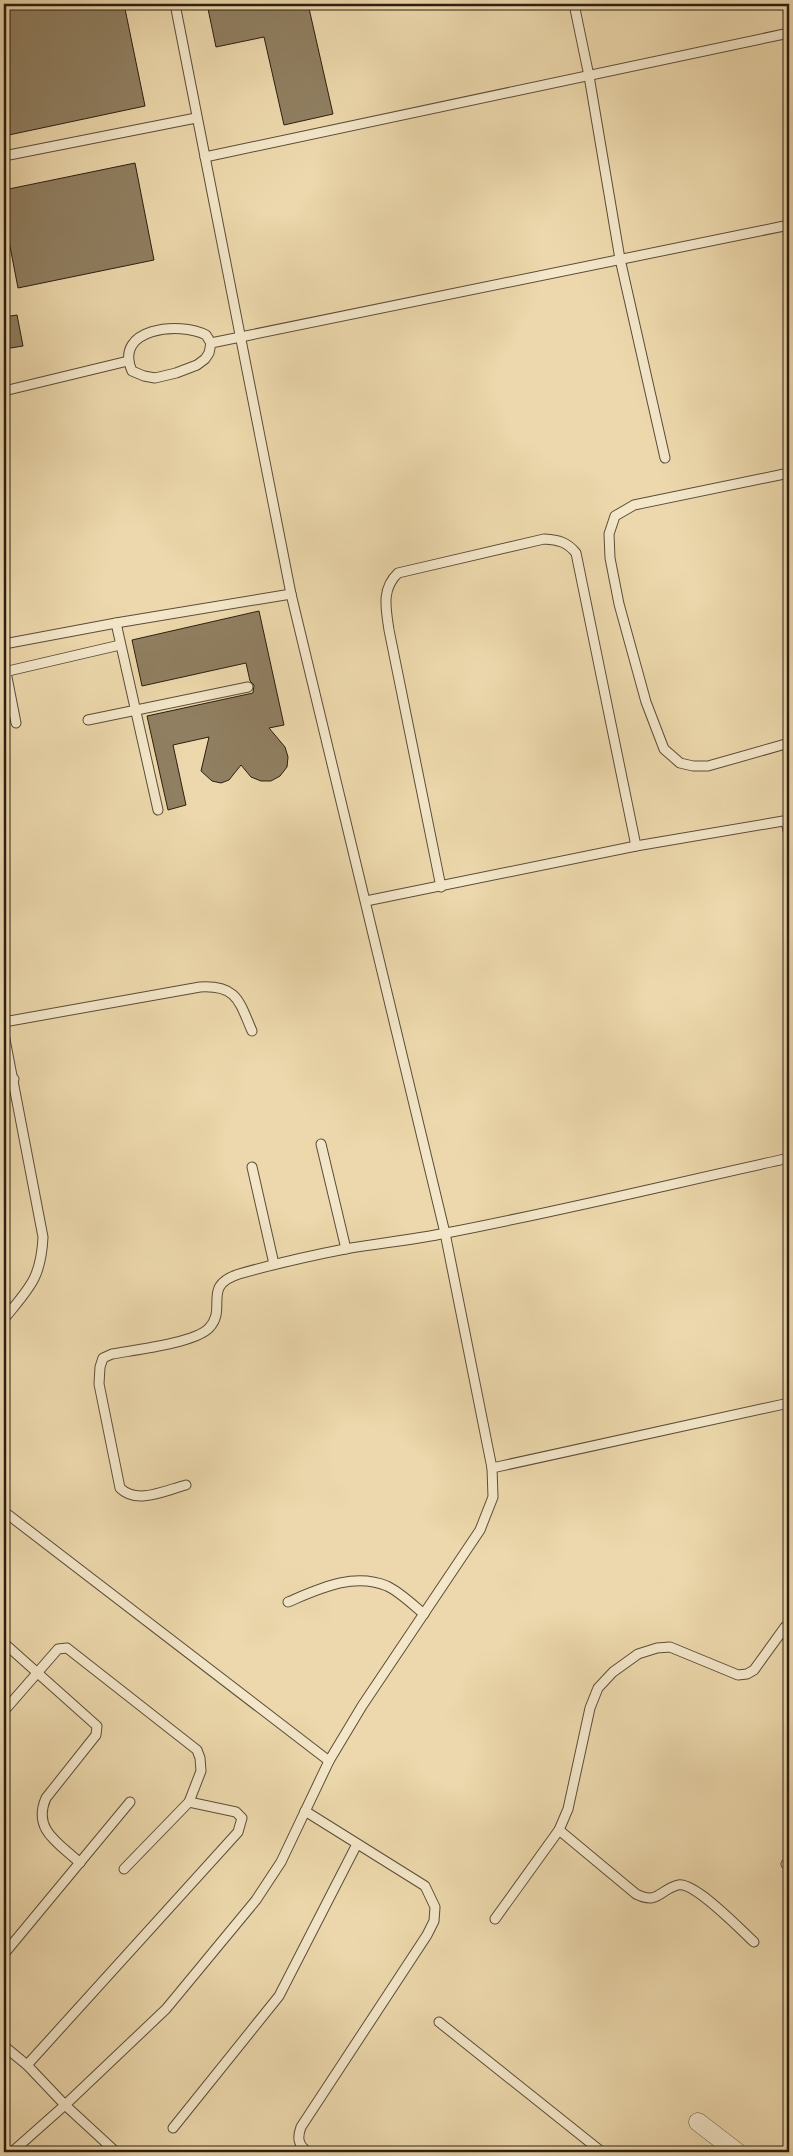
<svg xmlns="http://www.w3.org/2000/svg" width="793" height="2156" font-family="'IM FELL English',serif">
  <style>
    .building { fill: #907f61; stroke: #2c1f10 }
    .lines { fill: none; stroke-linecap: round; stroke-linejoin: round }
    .lane-casing { stroke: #5c4d37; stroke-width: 11 }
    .street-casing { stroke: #5c4d37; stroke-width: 19 }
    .lane { stroke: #f3e6c9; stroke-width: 9 }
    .street { stroke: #f3e6c9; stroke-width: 18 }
  </style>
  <rect width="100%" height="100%" fill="#ecd8ac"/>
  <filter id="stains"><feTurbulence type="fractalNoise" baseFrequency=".004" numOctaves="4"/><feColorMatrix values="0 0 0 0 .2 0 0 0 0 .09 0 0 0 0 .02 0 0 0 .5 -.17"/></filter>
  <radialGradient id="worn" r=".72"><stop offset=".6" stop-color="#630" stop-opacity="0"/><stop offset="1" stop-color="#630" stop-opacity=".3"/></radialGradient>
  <g class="building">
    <polygon points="4,4 124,4 145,106 4,136"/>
    <polygon points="207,4 308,4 333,114 284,125 264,37 216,47"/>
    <polygon points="135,163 154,260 18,288 4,215 4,190"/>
    <polygon points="17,315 23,346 4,349 4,317"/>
    <polygon points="259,611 284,725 269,728 285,747 288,757 287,767 280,776 271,781 261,781 251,777 241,765 229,780 221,783 212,781 201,771 209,737 173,745 186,805 168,810 147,716 253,693 254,685 250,681 246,663 142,686 132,640"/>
  </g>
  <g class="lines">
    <g class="lane-casing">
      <g id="lane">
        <polyline points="574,4 589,76 620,259 665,458"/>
        <polyline points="4,156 196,118"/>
        <polyline points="205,157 789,33"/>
        <path d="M211 343 206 335C180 321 113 328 132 371L144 376 155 378 176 373 197 365 205 359 209 353 211 343 789 225"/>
        <polyline points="4,391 128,361"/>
        <polyline points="789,473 634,505 615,516 609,534 610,558 619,604 646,702 664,749 680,763 693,766 708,766 789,743"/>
        <polyline points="116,623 158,810"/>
        <polyline points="4,644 116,623 291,594"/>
        <polyline points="4,672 120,645"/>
        <polyline points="6,672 16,723"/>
        <polyline points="88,720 248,687"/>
        <polyline points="786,821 789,835"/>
        <path d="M441 887 389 630C386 609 381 589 398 573L544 539C559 540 567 542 576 553L636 846"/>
        <polyline points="366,901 636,846 789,820"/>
        <path d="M4 1022 200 987C237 985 239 1001 252 1031"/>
        <path d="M4 1034 43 1237C41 1279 29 1288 4 1319"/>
        <polyline points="4,1081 14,1079"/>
        <polyline points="321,1144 346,1249"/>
        <polyline points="252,1167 274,1264"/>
        <polyline points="492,1468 789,1403"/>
        <path d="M186 1485C166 1490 137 1505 120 1488L99 1384 100 1367 103 1358 112 1354C134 1350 195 1343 209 1328 228 1308 201 1286 239 1274 274 1264 309 1256 345 1249 379 1243 413 1240 446 1233 561 1211 675 1183 789 1158"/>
        <polyline points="6,1513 329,1761"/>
        <path d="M288 1602C319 1589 353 1572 387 1586 400 1592 413 1605 424 1614"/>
        <path d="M4 1643 97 1726 96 1735 46 1798C32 1830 59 1843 80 1863"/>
        <polyline points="4,1711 58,1649 67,1648 197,1750 200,1758 201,1771 189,1802 124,1869"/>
        <path d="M305 1811 425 1886 435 1907 434 1921 427 1935 301 2127C297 2138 298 2145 308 2152"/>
        <path d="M559 1830 636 1894C658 1905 659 1890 678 1885 694 1881 741 1930 754 1942"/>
        <polyline points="786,1864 789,1862"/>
        <polyline points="495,1919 559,1830 568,1809 590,1708 598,1688 613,1672 638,1654 657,1648 670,1647 738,1675 747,1674 754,1670 785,1627 789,1624"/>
        <polyline points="4,1954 130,1802"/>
        <polyline points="439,2022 602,2152"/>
        <polyline points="4,2046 27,2065 65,2105 12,2152"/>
        <polyline points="27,2065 238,1832 242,1818 236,1812 189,1802"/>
        <polyline points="173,2128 279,1996 357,1844"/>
        <polyline points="116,2152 65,2105 166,2009 256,1900 281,1862 329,1761 362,1706 480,1530 493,1497 492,1468 445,1233 291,594 175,4"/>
      </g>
    </g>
    <g class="street-casing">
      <polyline id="street" points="698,2122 737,2152"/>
    </g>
    <use href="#lane" class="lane"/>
    <use href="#street" class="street"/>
  </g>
  <rect width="793" height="2156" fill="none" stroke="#ecd8ac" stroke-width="20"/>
  <rect x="5" y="5" width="783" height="2146" fill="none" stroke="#2c1f10" stroke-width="2.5"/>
  <rect x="10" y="10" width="773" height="2136" fill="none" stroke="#2c1f10"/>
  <rect width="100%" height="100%" filter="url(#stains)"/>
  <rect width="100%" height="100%" fill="url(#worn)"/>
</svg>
